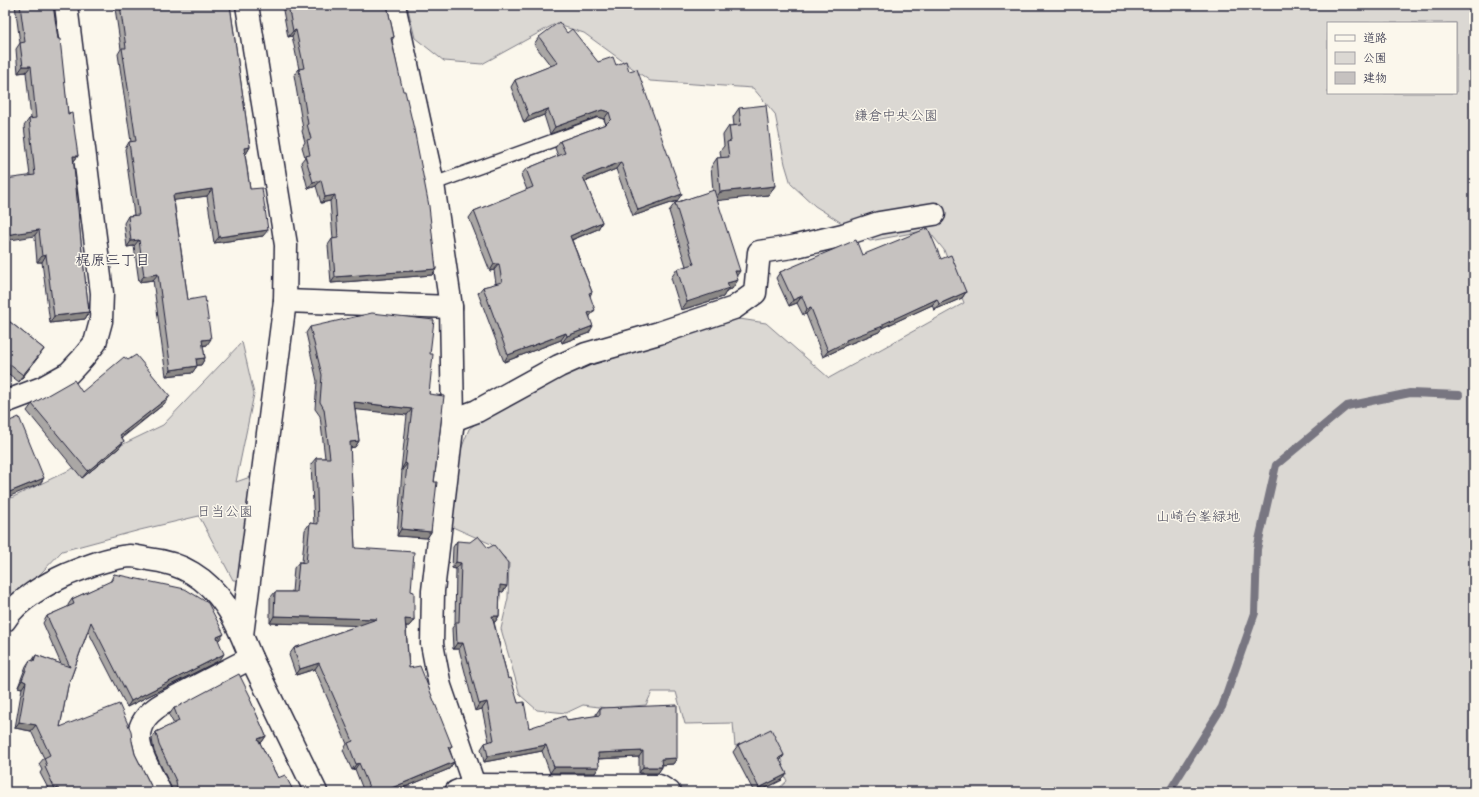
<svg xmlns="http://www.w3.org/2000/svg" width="1479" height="797" font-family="Mynerve,'Klee One',sans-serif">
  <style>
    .green { fill: #dbd8d3; stroke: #7e7d87; fill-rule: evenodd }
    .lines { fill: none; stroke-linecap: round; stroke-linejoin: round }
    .stream { stroke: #787681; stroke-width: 8 }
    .lane-casing { stroke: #22223b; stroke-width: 15 }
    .street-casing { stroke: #22223b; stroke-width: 25 }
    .secondary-casing { stroke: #22223b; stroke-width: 25 }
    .lane { stroke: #fbf7ec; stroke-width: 12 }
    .street { stroke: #fbf7ec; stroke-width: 22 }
    .secondary { stroke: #fbf7ec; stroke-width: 22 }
    .wall { fill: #aaa7a5; stroke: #22223b }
    .shaded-wall { fill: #8b8886; stroke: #22223b }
    .building { fill: #c6c2c0; stroke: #22223b }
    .labels { text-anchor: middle; stroke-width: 3; stroke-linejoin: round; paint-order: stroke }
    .park-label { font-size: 14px; fill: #505061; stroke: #fbf7ec }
    .neighbourhood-label { font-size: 15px; fill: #22223b; stroke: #fbf7ec }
  </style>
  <rect width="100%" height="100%" fill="#fbf7ec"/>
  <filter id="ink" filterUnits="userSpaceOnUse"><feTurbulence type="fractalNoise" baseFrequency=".025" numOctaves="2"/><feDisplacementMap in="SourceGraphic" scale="8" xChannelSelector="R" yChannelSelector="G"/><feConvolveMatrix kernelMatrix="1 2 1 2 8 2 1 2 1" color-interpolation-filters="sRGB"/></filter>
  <g filter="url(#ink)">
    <g class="green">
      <path d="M407 5H1474V792H775L787 781 780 766 783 762 771 730 735 746 733 723 685 724 676 692H652L646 705 607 708 583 705 566 713 537 710 520 695 501 629 508 598 509 562 491 544 448 525 458 457 469 429 487 414 563 373 614 358 733 318 766 323 829 378 964 303 944 250 928 230 870 241 815 206 791 184 785 164 775 114 753 88 650 81 584 33 555 24 482 64 444 61 415 38ZM1328 23H1456V93H1328Z"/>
      <polygon points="242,342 254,394 236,482 253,476 239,580 233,580 199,516 140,530 62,551 5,611 5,501 163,425"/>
    </g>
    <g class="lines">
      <polyline class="stream" points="1169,792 1222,707 1255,613 1257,549 1276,465 1347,406 1410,393 1459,395"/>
      <g class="lane-casing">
        <polyline id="lane" points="433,184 599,124"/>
      </g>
      <g class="street-casing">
        <g id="street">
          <polyline points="394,5 433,184 451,307 453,420 433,591 432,644 440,686 474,785"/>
          <polyline points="285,301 451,307"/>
          <polyline points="5,402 42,388 69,373 82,359 95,343 101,321 102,293 66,5"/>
          <polyline points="453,420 477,411 559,366 586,354 659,333 734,308 755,293 759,252 792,247 843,235 879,223 934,214"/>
          <polyline points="242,635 285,301 286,245 247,5"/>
          <path d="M160 792C144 757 120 728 164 703L251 658"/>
          <polyline points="456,792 474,785 659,786 669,792"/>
        </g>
      </g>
      <g class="secondary-casing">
        <path id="secondary" d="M5 620C17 600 48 583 68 574 88 566 108 558 130 556 136 556 142 558 148 559 182 563 206 577 226 606 237 621 244 641 251 658L316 792"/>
      </g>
      <use href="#lane" class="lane"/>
      <use href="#street" class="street"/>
      <use href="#secondary" class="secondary"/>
    </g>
    <g class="wall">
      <polygon points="15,5 53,5 68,114 78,156 73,162 82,252 89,312 85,319 50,323 42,262 37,262 30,176 24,126 29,119 31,119 26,72 18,73 16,49 20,43"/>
      <polygon points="113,5 230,5 250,147 246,154 245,154 250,189 263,236 214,243 207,196 174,200 188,300 207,345 203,346 205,358 201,365 197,365 197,366 192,373 166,376 153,280 139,282 134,246 127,247 124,223 128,216 134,215 125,149 129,142 131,142 118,54 121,49 115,8 113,9"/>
      <polygon points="282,5 387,5 394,37 392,40 436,269 432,275 331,283 328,245 332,239 333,239 330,201 321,203 316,186 308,189 301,162 305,157 302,147 305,142 302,131 303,129 294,75 299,69 292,36 288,37"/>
      <polygon points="567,33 598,62 616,65 677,201 633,216 616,169 585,182 602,222 598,229 572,240 592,292 590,296 590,316 589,333 562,343 561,340 504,362 478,293 483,287 496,284 494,270 490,271 469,218 474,211 527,190 521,175 526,169 558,156 555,148 560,141 606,124 604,119 597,117 550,134 544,115 524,123 511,87 515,80 551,66 534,44 539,37"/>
      <polygon points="739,108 775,186 768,195 717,200 736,276 732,289 727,290 723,297 681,310 671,278 677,269 686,266 669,211 675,203 713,191 711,167 717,158 721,158 720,151 724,146 723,135 729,126 734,126 733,117"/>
      <polygon points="862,255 941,259 966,292 962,298 934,310 932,305 882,328 879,332 844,346 842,348 823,357 806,314 803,315 797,303 789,306 776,278 780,272"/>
      <polygon points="5,318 44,349 19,382 5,371"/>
      <polygon points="310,327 430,354 429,394 434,482 431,532 427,538 397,536 402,470 401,470 407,415 355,409 359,441 355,447 350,448 355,548 411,591 414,620 409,626 406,626 409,668 452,746 449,750 454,762 449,769 393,792 364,792 355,769 352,770 343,750 347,744 315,669 296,675 289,655 294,648 360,625 270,623 270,598 275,592 292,592 294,568 299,562 302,562 305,530 310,523 314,524 311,464 316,458 325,458 320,416 315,409 317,381 306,333"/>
      <polygon points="82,392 164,404 122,438 124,441 119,448 82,478 27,411 32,404"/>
      <polygon points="457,541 507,586 503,592 500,591 499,616 495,622 494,622 508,679 529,728 567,720 596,716 596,714 600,708 677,758 673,764 662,765 662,767 658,773 639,773 639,757 598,759 599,767 595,773 550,773 542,751 484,762 481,749 485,743 489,742 482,709 475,711 459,649 453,649 452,628 455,624 456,569 452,568 453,547"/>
      <polygon points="114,574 219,640 218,640 220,660 127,707 88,631 68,686 60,727 132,741 135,754 154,792 50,792 40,773 42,770 39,764 44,758 31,731 15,728 22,688 18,687 26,666 30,660 32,661 36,655 61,664 43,623 47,616 68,607 68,605 72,599 110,582"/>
      <polygon points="250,700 266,736 262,742 260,743 278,778 294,792 172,792 171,787 154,751 152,739 156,732 174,724 169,715 174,708"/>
      <polygon points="738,745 784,755 780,761 787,774 782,780 758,792 754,792 733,752"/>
    </g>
    <g class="shaded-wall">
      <polygon points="116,5 117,5 115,8 113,9"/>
      <polygon points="296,30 292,36 288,37 293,31"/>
      <polygon points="23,66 31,66 26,72 18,73"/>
      <polygon points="548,109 544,115 524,123 529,116"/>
      <polygon points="602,110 609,112 604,119 597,117 550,134 555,127"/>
      <polygon points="250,147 246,154 239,154 244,148"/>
      <polygon points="73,156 78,156 73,162"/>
      <polygon points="621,162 616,169 579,184 583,177"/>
      <polygon points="321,180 316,186 308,189 313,182"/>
      <polygon points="775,186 768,195 714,201 720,192"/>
      <polygon points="212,189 207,196 169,201 173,195"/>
      <polygon points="682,194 677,201 633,216 638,210"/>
      <polygon points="335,195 330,201 321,203 325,197"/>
      <polygon points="602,222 598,229 566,242 570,236"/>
      <polygon points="39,230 34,236 5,241 5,235"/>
      <polygon points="268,230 263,236 214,243 219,237"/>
      <polygon points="139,240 134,246 127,247 131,241"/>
      <polygon points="46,255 42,262 37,262 42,256"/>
      <polygon points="494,264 499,264 494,270 490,271"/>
      <polygon points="436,269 432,275 331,283 335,277"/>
      <polygon points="735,271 740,271 734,280"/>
      <polygon points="158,274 153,280 139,282 144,276"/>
      <polygon points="738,280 732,289 727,290 723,297 681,310 687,302 727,283"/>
      <polygon points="966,292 962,298 934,310 939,304"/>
      <polygon points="802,296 797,303 789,306 793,300"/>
      <polygon points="937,299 932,305 882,328 879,332 844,346 842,348 823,357 828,351 846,340"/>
      <polygon points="811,308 806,314 803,315 807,309"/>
      <polygon points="595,310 590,316 583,319 588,313"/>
      <polygon points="89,312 85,319 50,323 54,316"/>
      <polygon points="593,326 589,333 562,343 567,336"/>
      <polygon points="566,333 561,340 504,362 508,355"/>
      <polygon points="211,339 207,345 198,346 202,340"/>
      <polygon points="44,349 40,355 19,382 23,375"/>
      <polygon points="205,358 201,365 191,366 196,359"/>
      <polygon points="197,366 192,373 166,376 171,370"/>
      <polygon points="170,396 164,404 114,443 120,435"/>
      <polygon points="354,402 412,409 407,415 350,409"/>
      <polygon points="124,441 119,448 82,478 88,471"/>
      <polygon points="359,441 355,447 345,449 350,442"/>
      <polygon points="405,463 407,464 402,470 401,470"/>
      <polygon points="44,478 40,484 5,498 5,496 7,493"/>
      <polygon points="401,529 431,532 427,538 397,536"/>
      <polygon points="456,562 461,563 456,569 452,568"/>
      <polygon points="500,585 507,586 503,592 496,591"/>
      <polygon points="274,616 377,619 373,626 270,623"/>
      <polygon points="492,616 499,616 495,622 488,622"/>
      <polygon points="405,619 414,620 409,626 401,626"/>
      <polygon points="224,634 219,640 213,644 217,637"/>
      <polygon points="457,643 463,643 459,649 453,649"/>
      <polygon points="224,654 220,660 127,707 131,701"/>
      <polygon points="319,663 315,669 296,675 300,669"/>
      <polygon points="22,680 26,682 22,688 18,687"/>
      <polygon points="487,702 482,709 475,711 479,704"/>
      <polygon points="19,722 36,725 31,731 15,728"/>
      <polygon points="266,736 262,742 254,745 258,739"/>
      <polygon points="546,745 542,751 484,762 488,756"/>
      <polygon points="452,746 448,752 448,747"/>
      <polygon points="643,751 639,757 594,759 598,753"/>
      <polygon points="784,755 780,761 779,758"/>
      <polygon points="677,758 673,764 657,765 661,759"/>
      <polygon points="454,762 449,769 393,792 382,792"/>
      <polygon points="359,763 355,769 352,770 356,764"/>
      <polygon points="554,767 599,767 595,773 550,773"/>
      <polygon points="643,767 662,767 658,773 639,773"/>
      <polygon points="787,774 782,780 758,792 756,792 759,788"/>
      <polygon points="58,788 55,792 53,792 55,789"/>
    </g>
    <g class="building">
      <polygon points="20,5 53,5 58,39 60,39 68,114 72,113 78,156 73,156 82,252 89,312 54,316 46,255 42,256 39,230 5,235 5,179 35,175 29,119 36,118 31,66 23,66 20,43 25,42"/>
      <polygon points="120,5 230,5 250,147 244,148 250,189 262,188 268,230 219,237 212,189 173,195 188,300 205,297 211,339 202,340 205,358 196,359 197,366 171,370 158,274 144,276 139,240 131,241 128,216 139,215 129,142 136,141 122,48 126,48"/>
      <polygon points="288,5 387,5 394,37 391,38 403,91 405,91 414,129 429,206 436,269 335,277 332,239 338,238 335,195 325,197 321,180 313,182 305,156 310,155 307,140 311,139 307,124 308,124 299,69 304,68 296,30 293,31"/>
      <polygon points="559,22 567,33 572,29 598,62 613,57 616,65 626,61 629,71 637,69 682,194 638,210 621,162 583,177 602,222 570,236 592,292 589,293 595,310 588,313 593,326 567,336 566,333 508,355 483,287 502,282 499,264 494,264 474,211 533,187 526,169 565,153 560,141 606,124 611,119 609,112 602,110 555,127 548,109 529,116 515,80 558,63 539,37"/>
      <polygon points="766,105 775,186 720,192 717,158 729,157 727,142 731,141 729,126 741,125 739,108"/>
      <polygon points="714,190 740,271 735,271 738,280 727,283 729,288 687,302 677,269 694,264 675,203"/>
      <polygon points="928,228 941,259 951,255 966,292 939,304 937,299 883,324 883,326 846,340 846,342 828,351 811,308 807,309 802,296 793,300 780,272 856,240 862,255"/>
      <polygon points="372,313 434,320 430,354 433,354 429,394 444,396 434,482 437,482 431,532 401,529 407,464 405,463 412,409 354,402 359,441 350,442 355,548 414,552 411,591 414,592 414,620 405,619 409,668 420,666 452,746 448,747 454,762 382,792 371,792 359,763 356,764 348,743 353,741 319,663 300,669 294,648 377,619 274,616 275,592 296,592 299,562 306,563 310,523 318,524 316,458 330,458 324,409 320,402 322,375 310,327"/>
      <polygon points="5,318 44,349 23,375 5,361"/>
      <polygon points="136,355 170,396 120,435 124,441 88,471 32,404 74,380 82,392 124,357 128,360"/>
      <polygon points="19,417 44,478 7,493 5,489 5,423"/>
      <polygon points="478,536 488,548 494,545 508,563 507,586 500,585 499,616 492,616 508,679 511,678 518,703 524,702 529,728 565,716 567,720 600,715 600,708 677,705 677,758 661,759 662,767 643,767 643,751 598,753 599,767 554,767 546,745 488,756 485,743 494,740 487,702 479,704 463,643 457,643 456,622 459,622 461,563 456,562 457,541 470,542"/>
      <polygon points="114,574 185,589 208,603 224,634 217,637 224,654 131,701 91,622 68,686 60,727 119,704 131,731 132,741 135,754 154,792 60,792 58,788 55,789 45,767 47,766 44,758 50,755 36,725 19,722 26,682 22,680 30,660 34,661 36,655 70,667 47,616 74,604 72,599 113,580"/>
      <polygon points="239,674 251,698 250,699 266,736 258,739 278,778 285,775 294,792 175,792 177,787 176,781 159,745 156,732 179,721 174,708 175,708"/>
      <polygon points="771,729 784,755 779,758 787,774 759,788 738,745"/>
      <rect x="564" y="791" width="37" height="1"/>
    </g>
  </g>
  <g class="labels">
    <g class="park-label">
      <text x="896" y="120">鎌倉中央公園</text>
      <text x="225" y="516">日当公園</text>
      <text x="1198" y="521">山崎台峯緑地</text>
    </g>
    <g class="neighbourhood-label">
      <text x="113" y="265">梶原三丁目</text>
    </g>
  </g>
  <rect width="1479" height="797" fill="none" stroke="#fbf7ec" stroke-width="20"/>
  <rect x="10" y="10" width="1459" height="777" fill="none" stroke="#22223b" stroke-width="1.5" filter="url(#ink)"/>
  <rect x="1327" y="22" width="130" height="72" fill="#fbf7ec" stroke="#a4a2a5"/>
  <rect x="1335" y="35" width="20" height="6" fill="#fbf7ec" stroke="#a4a2a5"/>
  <text x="1363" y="42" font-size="12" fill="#22223b">道路</text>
  <rect x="1335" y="52" width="20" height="12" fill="#dbd8d3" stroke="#a4a2a5"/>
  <text x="1363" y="62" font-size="12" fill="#22223b">公園</text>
  <rect x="1335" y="72" width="20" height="12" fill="#c6c2c0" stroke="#a4a2a5"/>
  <text x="1363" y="82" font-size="12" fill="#22223b">建物</text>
</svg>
